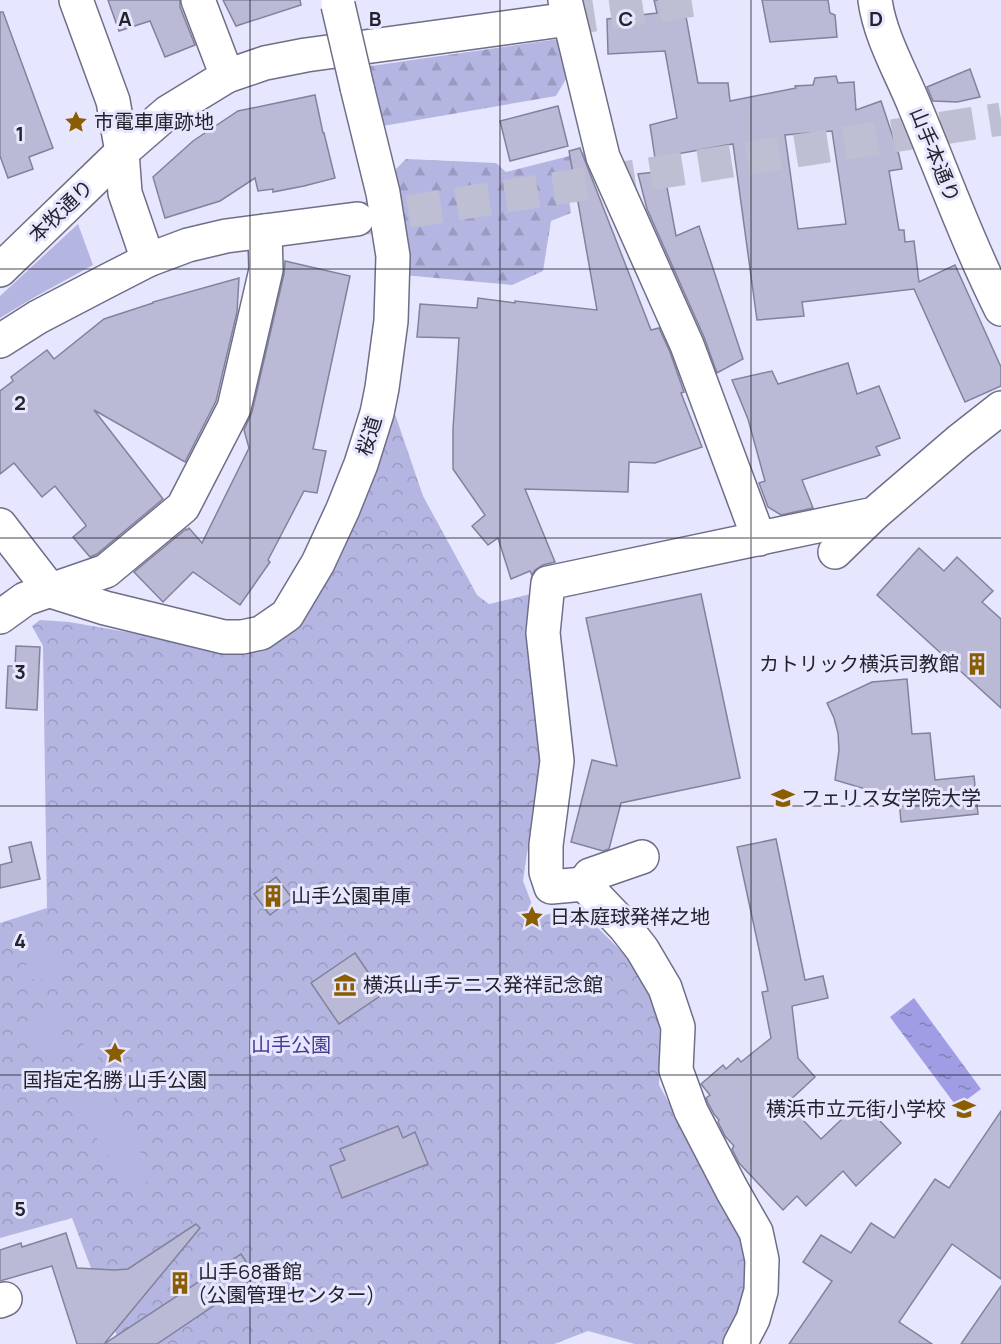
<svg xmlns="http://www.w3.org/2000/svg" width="1001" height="1344" font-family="Manrope,'Noto Sans JP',sans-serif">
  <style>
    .forest { fill: url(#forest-firs) }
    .park { fill: url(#park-crowns) }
    .garden { fill: #b5b5e2 }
    .water { fill: url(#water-ripples) }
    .building { fill: #babad6; stroke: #83829d; stroke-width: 1.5; fill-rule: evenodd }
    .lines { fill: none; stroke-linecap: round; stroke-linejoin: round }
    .minor-tunnel { stroke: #bfbfd4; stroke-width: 33; stroke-dasharray: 33 16; stroke-linecap: butt }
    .minor-casing { stroke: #6f6e88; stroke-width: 36 }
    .minor { stroke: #fff; stroke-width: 33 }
    .minor-bridge-casing { stroke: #6f6e88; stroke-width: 36; stroke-linecap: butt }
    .minor-bridge { stroke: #fff; stroke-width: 33 }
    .grid { fill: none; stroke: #23232d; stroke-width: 1.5; stroke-opacity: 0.55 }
    .labels { text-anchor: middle; stroke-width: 6; stroke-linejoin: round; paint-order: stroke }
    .poi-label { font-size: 20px; fill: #23232d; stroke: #e6e6fe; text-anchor: start }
    .street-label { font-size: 20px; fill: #23232d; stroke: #e6e6fe }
    .park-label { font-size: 20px; fill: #493d90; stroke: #e6e6fe }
    .grid-label { font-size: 20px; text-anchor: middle; font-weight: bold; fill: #23232d; stroke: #e6e6fe; stroke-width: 6; stroke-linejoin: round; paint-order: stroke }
  </style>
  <defs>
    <pattern id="forest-firs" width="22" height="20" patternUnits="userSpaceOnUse" patternTransform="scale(1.5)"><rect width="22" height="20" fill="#b5b5e2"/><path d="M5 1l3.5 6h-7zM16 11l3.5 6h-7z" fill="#9b9bc2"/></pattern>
    <pattern id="park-crowns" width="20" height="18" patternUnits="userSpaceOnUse" patternTransform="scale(1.5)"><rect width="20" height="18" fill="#b5b5e2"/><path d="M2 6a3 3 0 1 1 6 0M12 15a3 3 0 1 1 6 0" fill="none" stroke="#9b9bc2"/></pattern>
    <pattern id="water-ripples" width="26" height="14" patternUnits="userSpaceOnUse" patternTransform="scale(1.5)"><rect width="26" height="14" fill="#a09de4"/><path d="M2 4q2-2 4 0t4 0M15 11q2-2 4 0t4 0" fill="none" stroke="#8280b9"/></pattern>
  </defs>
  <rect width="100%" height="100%" fill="#e6e6fe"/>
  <g class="forest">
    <polygon points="566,38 573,67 556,96 377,127 364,67"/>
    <polygon points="593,150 600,172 566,180 571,213 551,221 543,271 512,285 403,275 390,175 406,159 496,163 506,172"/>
  </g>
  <polygon class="park" points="389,414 395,414 423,496 477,595 489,604 535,593 543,753 533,829 527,853 523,881 537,917 557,912 574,913 589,919 626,956 648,990 660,1023 659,1085 734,1220 750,1259 749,1286 726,1344 635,1344 588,1331 554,1344 120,1344 72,1218 0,1238 0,923 47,908 43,646 32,626 40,620 69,622 208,646 260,650"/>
  <g class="garden">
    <polygon points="78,224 93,265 33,298 0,318 0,296"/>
    <polygon points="28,942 61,944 58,981 25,979"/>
    <polygon points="61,1007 61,1061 52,1073 28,1031"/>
    <polygon points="84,1030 89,1031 107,1084 144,1159 147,1181 142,1188 135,1187 108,1156 73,1101 73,1085 82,1071"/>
    <path d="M19 1051 49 1099C20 1099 7 1077 19 1051Z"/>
  </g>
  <polygon class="water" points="914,998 981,1089 957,1107 890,1017"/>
  <g class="building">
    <polygon points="108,0 180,0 180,7 195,45 165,57 150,21 119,31"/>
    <polygon points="223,0 300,0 301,5 236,26"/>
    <path d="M654 0H683L698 83H728L730 101 796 88 795 86 813 85 815 78 836 76 838 83 854 82 856 110 881 101 899 155 902 169 889 171 899 230H904L905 242 914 241 919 282 955 265 1001 367V386L965 402 914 289 802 302 804 316 757 320 733 144 655 158 650 125 677 118 665 51 608 54 607 19 657 13ZM832 131 846 224 798 229 785 135Z"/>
    <polygon points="762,0 828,0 830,13 835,15 837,37 770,42"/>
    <polygon points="0,12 3,12 53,148 29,157 33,169 8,178 0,156"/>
    <polygon points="970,69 980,97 957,102 933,101 927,87"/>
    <polygon points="315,95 323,133 324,133 335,178 304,186 273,192 273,189 258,191 255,178 220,201 165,218 153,177 193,141 238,111"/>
    <polygon points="558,106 568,146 510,161 500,121"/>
    <polygon points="580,148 651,330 659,328 670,352 684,392 681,393 702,447 655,463 629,462 628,492 525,489 555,562 543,565 535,570 532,575 530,571 511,579 498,538 488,545 472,526 485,515 453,469 453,429 459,338 417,337 420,304 477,308 478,298 515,303 515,301 597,310 569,151"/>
    <polygon points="664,171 676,236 699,226 743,359 717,373 704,337 647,209 638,174"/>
    <polygon points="285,261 350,276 313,449 326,451 317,493 304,491 268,560 270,562 240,605 193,572 163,602 134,572 186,529 187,530 189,528 202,543 249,448 244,430 252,412 284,274"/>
    <polygon points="239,278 237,312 216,401 185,462 94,410 163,499 97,554 90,557 73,537 86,526 85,524 55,486 42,497 14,463 0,474 0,391 13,381 11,377 47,350 54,359 104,319 153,303 153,302"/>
    <polygon points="848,363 857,394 879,386 900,438 876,447 880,455 802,480 813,508 781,515 768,507 759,483 765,481 748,419 732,380 772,371 778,384"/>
    <polygon points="919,548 944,571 957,557 993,591 982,602 1001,619 1001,708 877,595"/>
    <polygon points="701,594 740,778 621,803 609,849 603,851 571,842 592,760 617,766 586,618"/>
    <polygon points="16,646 40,647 37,710 6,708 8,666 15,666"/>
    <polygon points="907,679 912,734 930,733 935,780 974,776 978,814 901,822 899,799 835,780 839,750 838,733 834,718 827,703 872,682"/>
    <polygon points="776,839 805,980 823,976 828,998 792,1006 798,1058 815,1077 787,1103 821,1139 861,1101 901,1143 856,1186 843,1171 806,1206 797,1196 783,1210 739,1163 732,1149 734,1146 725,1136 718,1122 719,1120 714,1114 708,1103 706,1098 710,1095 701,1084 723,1065 726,1069 738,1058 741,1062 771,1038 762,992 768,991 737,847"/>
    <polygon points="31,842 40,879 0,888 0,865 12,862 9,847"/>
    <polygon points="276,877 292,898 270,915 254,894"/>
    <polygon points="355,953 383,994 339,1024 311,983"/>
    <polygon points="1001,1111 1001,1279 952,1244 899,1322 932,1344 789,1344 832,1281 803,1262 821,1235 851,1253 871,1223 894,1238 935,1179 949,1188"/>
    <polygon points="398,1126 403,1138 415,1132 428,1164 342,1198 330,1166 345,1160 340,1149"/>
    <polygon points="196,1224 200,1228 104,1344 77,1344 52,1266 0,1281 0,1250 21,1243 22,1247 66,1233 77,1268 115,1270 128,1269"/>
    <polygon points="241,1254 256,1277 157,1344 104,1344"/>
    <polygon points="1001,1286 1001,1344 961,1344"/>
  </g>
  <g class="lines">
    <g class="minor-tunnel">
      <polyline points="562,20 694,0"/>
      <polyline points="360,219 1001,119"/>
    </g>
    <g class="minor-casing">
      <g id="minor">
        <polyline points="76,0 113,101 122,152 125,193 148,260"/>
        <polyline points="198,0 227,76"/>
        <polyline points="565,0 603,157 687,345 759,539"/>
        <path d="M875 0C880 37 901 72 915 107 943 174 968 243 1001 309"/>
        <polyline points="0,270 122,152 168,112 227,76 265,63 306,55 562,20"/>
        <polyline points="0,341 38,317 107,281 148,260 188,245 226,236 357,219"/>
        <polyline points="0,525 51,591"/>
        <polyline points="835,552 874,514"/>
        <polyline points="51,591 105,608 224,637 242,637 261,633 287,615 318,563 343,509 361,464 377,413 382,388 391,321 393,256 383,193 357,87"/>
        <polyline points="0,617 25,599 106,571 183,507 234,408 266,270 265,231"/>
        <polyline points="584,884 590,875 642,857"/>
        <polyline points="0,1301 5,1299"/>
        <polyline points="740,1344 753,1319 761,1291 762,1260 756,1232 732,1190 691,1111 676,1070 678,1027 665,988 642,949 624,926 584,884 551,887 546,872 546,845 557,761 543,633 548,583 874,514 959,441 1001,408"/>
      </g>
    </g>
    <use href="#minor" class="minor"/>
    <g class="minor-bridge-casing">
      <polyline id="minor-bridge" points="338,5 357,87"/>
    </g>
    <use href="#minor-bridge" class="minor-bridge"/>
  </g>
  <path class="grid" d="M250 0V1344M500 0V1344M751 0V1344M0 269H1001M0 538H1001M0 806H1001M0 1075H1001"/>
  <defs>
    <g id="sight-bare" transform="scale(1.8)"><path d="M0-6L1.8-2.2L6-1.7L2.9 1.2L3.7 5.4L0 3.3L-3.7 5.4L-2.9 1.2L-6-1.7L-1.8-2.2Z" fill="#8b5d01" stroke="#e6e6fe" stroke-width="2.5" paint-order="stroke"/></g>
    <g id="building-bare" transform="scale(1.8)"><path d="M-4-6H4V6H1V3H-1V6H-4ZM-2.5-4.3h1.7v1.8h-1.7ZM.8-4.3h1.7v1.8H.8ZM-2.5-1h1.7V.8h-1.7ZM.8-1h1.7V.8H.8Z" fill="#8b5d01" stroke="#e6e6fe" stroke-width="2.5" paint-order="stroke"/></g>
    <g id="university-bare" transform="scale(1.8)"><path d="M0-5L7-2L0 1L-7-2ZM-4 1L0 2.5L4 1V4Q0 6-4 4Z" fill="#8b5d01" stroke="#e6e6fe" stroke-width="2.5" paint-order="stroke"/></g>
    <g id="museum-bare" transform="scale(1.8)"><path d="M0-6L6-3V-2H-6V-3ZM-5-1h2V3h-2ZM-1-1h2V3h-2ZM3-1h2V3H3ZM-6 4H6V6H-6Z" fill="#8b5d01" stroke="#e6e6fe" stroke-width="2.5" paint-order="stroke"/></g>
    <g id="school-bare" transform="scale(1.8)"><path d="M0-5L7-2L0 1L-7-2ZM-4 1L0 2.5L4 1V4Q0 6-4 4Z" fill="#8b5d01" stroke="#e6e6fe" stroke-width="2.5" paint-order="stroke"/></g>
  </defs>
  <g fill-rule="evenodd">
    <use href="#sight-bare" x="76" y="122"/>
    <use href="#building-bare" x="977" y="664"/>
    <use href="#university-bare" x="783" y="798"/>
    <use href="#building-bare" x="273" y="896"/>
    <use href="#sight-bare" x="532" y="917"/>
    <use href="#museum-bare" x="345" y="985"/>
    <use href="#sight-bare" x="115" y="1053"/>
    <use href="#school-bare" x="964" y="1109"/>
    <use href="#building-bare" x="180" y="1283"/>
  </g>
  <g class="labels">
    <g class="poi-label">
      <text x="94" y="129">市電車庫跡地</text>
      <text x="959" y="671" text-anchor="end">カトリック横浜司教館</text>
      <text x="801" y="805">フェリス女学院大学</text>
      <text x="291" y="903">山手公園車庫</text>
      <text x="550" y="924">日本庭球発祥之地</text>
      <text x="363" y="992">横浜山手テニス発祥記念館</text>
      <text x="115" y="1087" text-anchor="middle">国指定名勝 山手公園</text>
      <text x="946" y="1116" text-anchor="end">横浜市立元街小学校</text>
      <text x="198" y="1279">山手68番館<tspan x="198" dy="23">(公園管理センター)</tspan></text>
    </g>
    <g class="street-label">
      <text transform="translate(935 155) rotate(68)" y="7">山手本通り</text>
      <text transform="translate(61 211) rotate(-44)" y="7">本牧通り</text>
      <text transform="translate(369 436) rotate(-73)" y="7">桜道</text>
    </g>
    <g class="park-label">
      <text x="291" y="1052">山手公園</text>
    </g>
  </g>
  <g class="grid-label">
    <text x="125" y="26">A</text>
    <text x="375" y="26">B</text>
    <text x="626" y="26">C</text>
    <text x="876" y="26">D</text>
    <text x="20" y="141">1</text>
    <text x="20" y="410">2</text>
    <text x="20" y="679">3</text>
    <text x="20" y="948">4</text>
    <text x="20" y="1216">5</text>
  </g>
</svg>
